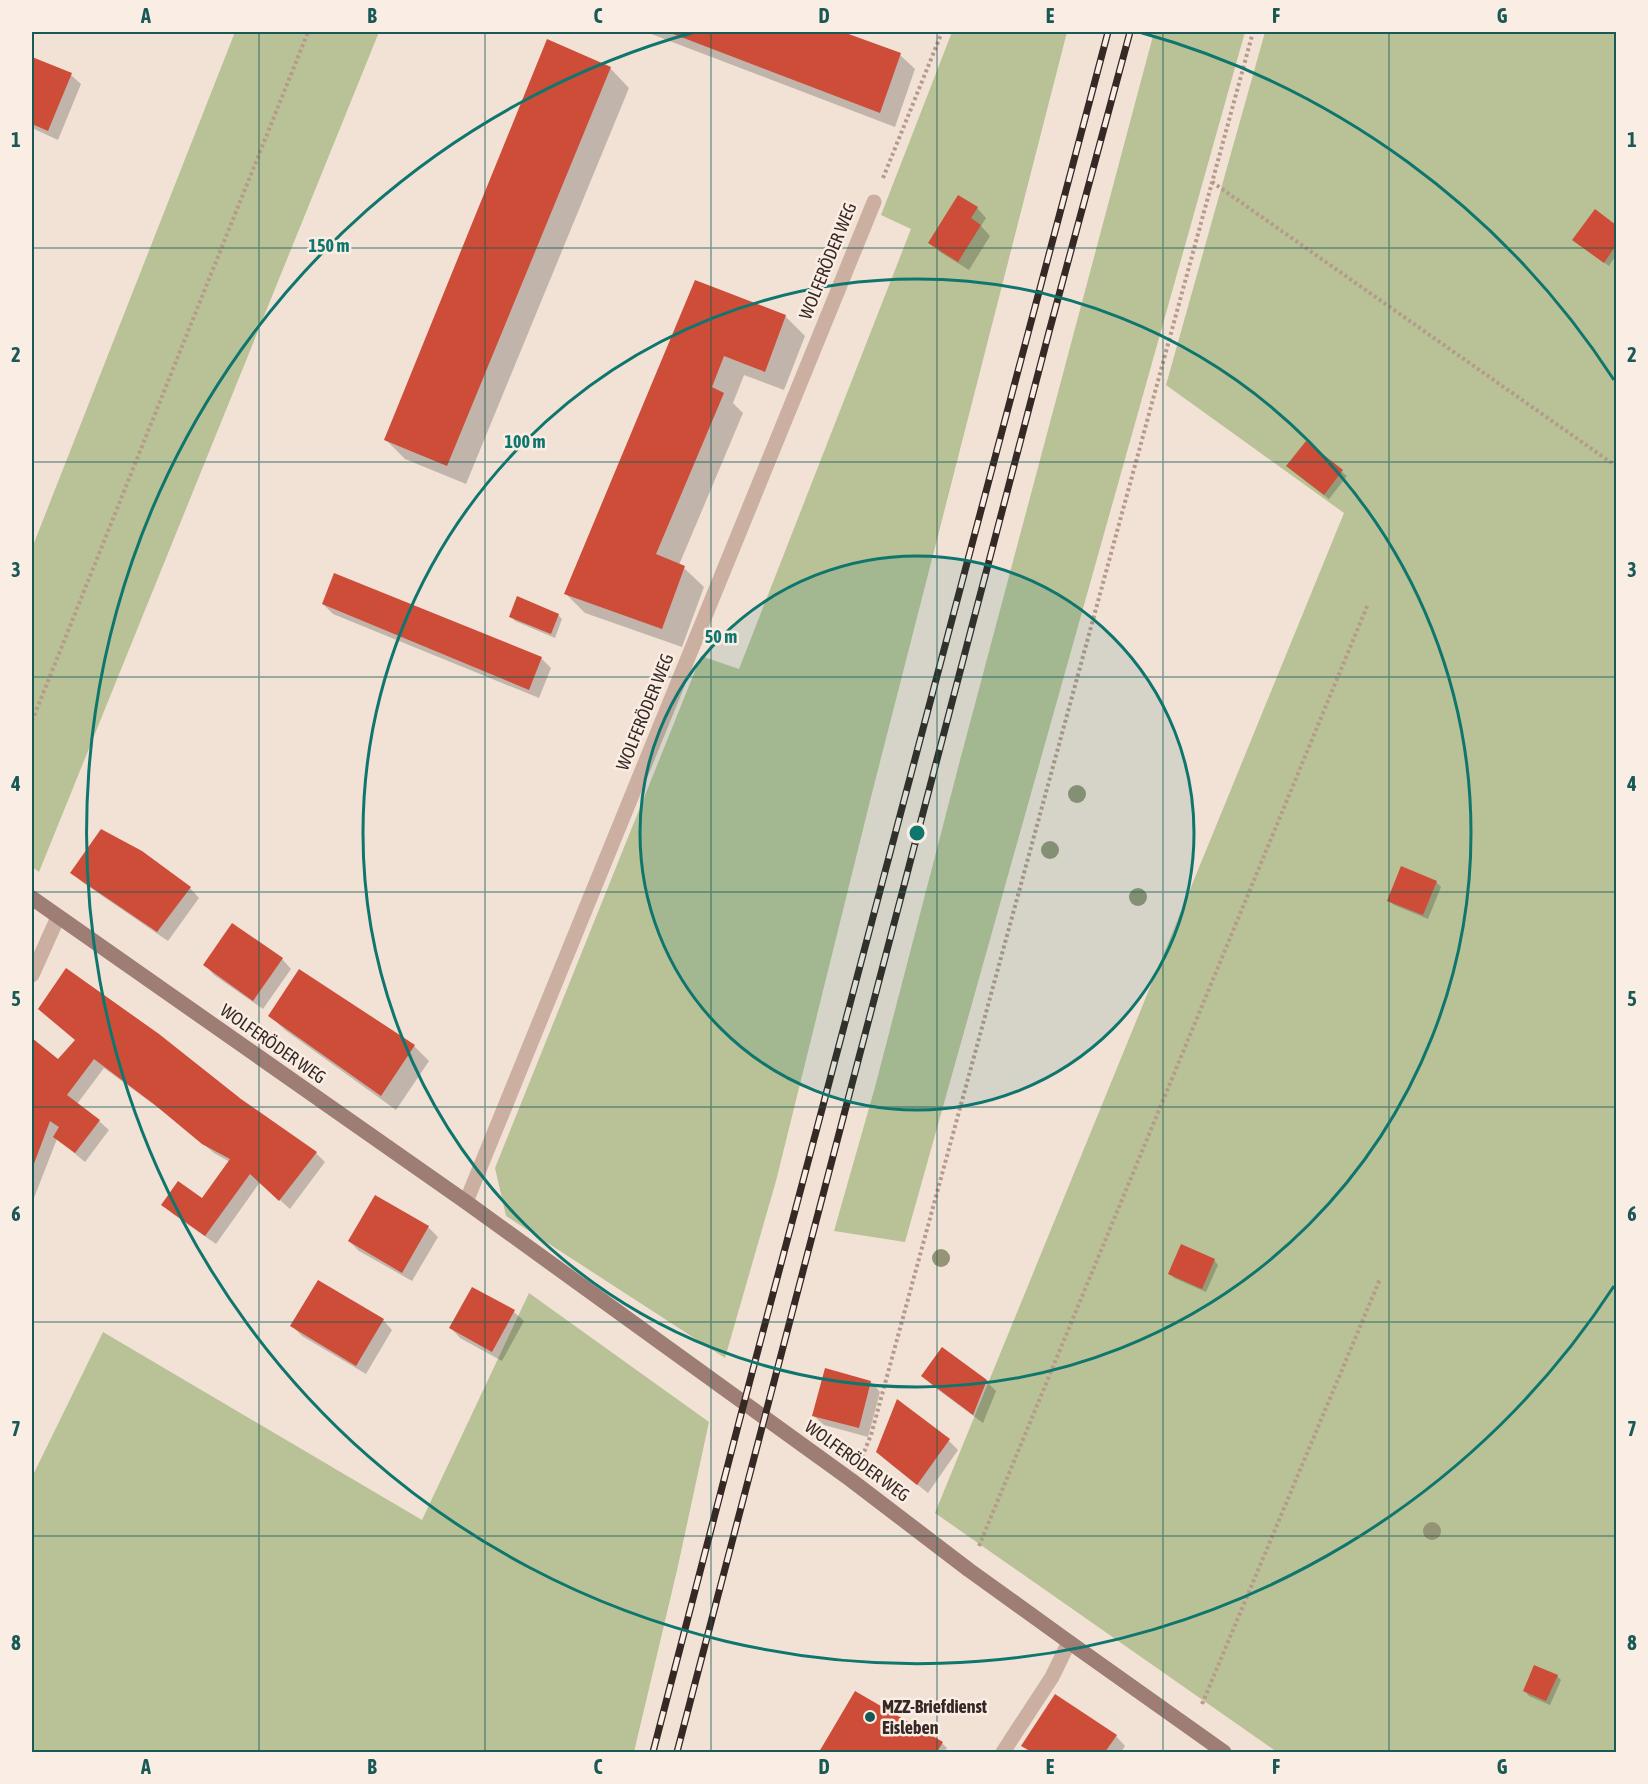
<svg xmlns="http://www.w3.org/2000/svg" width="1648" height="1784" font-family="'Asap Condensed',sans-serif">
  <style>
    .green { fill: #b8c296 }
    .shadow { fill: #0003 }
    .building { fill: #cd4d39 }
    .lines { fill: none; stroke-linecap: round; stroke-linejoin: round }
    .path { stroke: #b69a8c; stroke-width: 4; stroke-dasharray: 3 3; stroke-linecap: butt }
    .lane { stroke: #cbb0a2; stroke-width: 15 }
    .street { stroke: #cbb0a2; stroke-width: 15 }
    .secondary { stroke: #9e7e74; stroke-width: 15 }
    .rail-casing { stroke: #352825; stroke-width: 7 }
    .rail { stroke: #faede3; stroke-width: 4.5; stroke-dasharray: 14; stroke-linecap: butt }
    .tree { fill: #959476 }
    .grid { fill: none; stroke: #185855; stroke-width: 1.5; stroke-opacity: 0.55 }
    .ring { fill: none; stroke: #0f766e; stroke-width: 3 }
    .poi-dot { fill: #185855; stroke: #faede3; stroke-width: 2 }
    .labels { text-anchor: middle; stroke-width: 5; stroke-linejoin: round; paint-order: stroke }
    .street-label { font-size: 18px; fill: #352825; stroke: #faede3 }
    .poi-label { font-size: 18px; font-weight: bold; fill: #352825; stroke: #faede3; text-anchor: start }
    .centre { fill: #0f766e; stroke: #faede3; stroke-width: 3 }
    .ring-label { font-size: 18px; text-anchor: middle; font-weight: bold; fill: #0f766e; stroke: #faede3; stroke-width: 5; stroke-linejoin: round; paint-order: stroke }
    .neatline { fill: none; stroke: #185855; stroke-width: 2 }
    .grid-label { font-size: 20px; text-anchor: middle; font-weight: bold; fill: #185855 }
  </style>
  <rect width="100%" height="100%" fill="#f2e2d6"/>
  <g class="green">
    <polygon points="235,32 379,32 39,872 32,867 32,548"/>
    <polygon points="952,32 1067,32 870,801 776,1181 725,1358 506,1216 495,1168 701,656 739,669 911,229 881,215"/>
    <polygon points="1154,32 1245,32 905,1242 834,1231 875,1087 959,764"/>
    <polygon points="1265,32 1616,32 1616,1752 1277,1752 935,1513 1344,513 1166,385"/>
    <polygon points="529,1293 709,1422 678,1566 634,1752 32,1752 32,1477 103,1332 422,1520"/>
  </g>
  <g class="shadow">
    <polygon points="646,32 839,32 900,55 915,69 895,127"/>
    <polygon points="32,58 71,75 81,84 58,140 32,128"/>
    <polygon points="610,68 629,88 466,484 405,459 386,440"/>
    <polygon points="977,208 986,218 981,226 990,236 969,270 940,252 930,242"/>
    <polygon points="1595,211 1616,226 1616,255 1609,266 1578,244"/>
    <polygon points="696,282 785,316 805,336 784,390 744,375 733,403 743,413 679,565 684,568 704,587 682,647 585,613 566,594"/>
    <polygon points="1306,443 1347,476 1329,499 1293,471"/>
    <polygon points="323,604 541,658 551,668 539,698 333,614"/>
    <polygon points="558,615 562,619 555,638 515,621 511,616"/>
    <polygon points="72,873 190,888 199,898 168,941 82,882"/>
    <polygon points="1436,882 1441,887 1428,919 1394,905 1389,901"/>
    <polygon points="282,959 291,969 263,1009 214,975 205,965"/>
    <polygon points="270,1016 414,1046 429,1061 396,1110 285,1030"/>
    <polygon points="32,1040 58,1061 76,1040 240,1100 316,1153 325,1162 290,1209 260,1182 216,1244 173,1214 163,1205 202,1200 230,1162 214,1153 167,1114 104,1068 77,1104 99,1121 109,1130 85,1162 57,1139 32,1203"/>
    <polygon points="428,1227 438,1237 412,1281 359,1251 349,1241"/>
    <polygon points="1214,1260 1218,1265 1206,1292 1174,1278 1170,1274"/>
    <polygon points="472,1289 514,1312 524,1321 502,1361 460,1338 451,1328"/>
    <polygon points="383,1320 392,1330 366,1374 302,1336 292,1326"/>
    <polygon points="923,1376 986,1381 996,1391 983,1423 933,1386"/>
    <polygon points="871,1382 880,1392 868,1437 824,1425 814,1416"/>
    <polygon points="949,1441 958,1450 928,1493 887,1461"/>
    <polygon points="1557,1676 1561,1680 1550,1705 1529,1696 1525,1691"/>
    <polygon points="856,1693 942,1743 947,1748 944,1752 821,1752"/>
    <polygon points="1116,1736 1125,1746 1121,1752 1030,1752 1023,1746"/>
  </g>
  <g class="building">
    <polygon points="668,32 843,32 901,53 880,113"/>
    <polygon points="547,39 611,67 447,466 384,440"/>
    <polygon points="32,57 72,73 48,131 32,124"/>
    <polygon points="958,195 978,207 971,218 981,225 958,262 928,243"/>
    <polygon points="1595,209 1616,225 1616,245 1604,263 1572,240"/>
    <polygon points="695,280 786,315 765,372 724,356 712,387 724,393 656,554 685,566 662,629 564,594"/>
    <polygon points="1306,441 1343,470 1324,495 1286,466"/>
    <polygon points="334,573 542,657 529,690 322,604"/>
    <polygon points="517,596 559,614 551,634 509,617"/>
    <polygon points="101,829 142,851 191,887 157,932 70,873"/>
    <polygon points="1401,866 1437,881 1423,915 1387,901"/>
    <polygon points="232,923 283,958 253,1001 203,965"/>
    <polygon points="66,968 159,1034 241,1099 317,1152 279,1201 250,1174 205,1236 161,1205 178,1181 202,1198 230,1159 202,1144 155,1105 94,1059 67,1095 100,1120 75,1153 53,1137 59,1127 50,1121 32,1169 32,1038 58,1059 75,1040 38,1009"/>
    <polygon points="299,969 415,1045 381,1096 268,1016"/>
    <polygon points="375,1195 429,1226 402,1273 348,1241"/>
    <polygon points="1181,1244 1215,1259 1202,1289 1168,1274"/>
    <polygon points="318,1280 384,1319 356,1366 290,1326"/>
    <polygon points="472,1287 515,1310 492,1352 449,1328"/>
    <polygon points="942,1347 987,1380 973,1415 921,1376"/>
    <polygon points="825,1368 871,1381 859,1428 812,1416"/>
    <polygon points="897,1399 950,1439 917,1485 876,1452"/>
    <polygon points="1534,1665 1558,1675 1546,1701 1523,1691"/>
    <polygon points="855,1691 943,1742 937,1752 819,1752"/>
    <polygon points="1055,1694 1117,1735 1105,1752 1032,1752 1021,1746"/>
  </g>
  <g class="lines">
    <g class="path">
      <polyline points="883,178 942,32"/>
      <polyline points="1212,182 1616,466"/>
      <polyline points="32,721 308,32"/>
      <polyline points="862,1457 871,1435 1253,32"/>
      <polyline points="979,1546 1368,604"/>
      <polyline points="1202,1704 1380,1279"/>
    </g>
    <polyline class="lane" points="1003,1752 1052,1677 1069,1642"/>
    <g class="street">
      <polyline points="32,975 58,917"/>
      <polyline points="466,1202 874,202"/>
    </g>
    <polyline class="secondary" points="32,898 466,1202 851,1480 969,1570 1069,1642 1224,1752"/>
    <g class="rail-casing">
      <g id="rail">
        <polyline points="653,1752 744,1403 1108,32"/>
        <polyline points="677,1752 1049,332 1130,32"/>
      </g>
    </g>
    <use href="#rail" class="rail"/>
  </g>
  <g class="tree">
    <circle cx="1077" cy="794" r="9"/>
    <circle cx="1050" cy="850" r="9"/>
    <circle cx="1138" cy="897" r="9"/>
    <circle cx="941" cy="1258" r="9"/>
    <circle cx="1432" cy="1531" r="9"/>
  </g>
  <path class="grid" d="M259 32V1752M485 32V1752M711 32V1752M937 32V1752M1163 32V1752M1389 32V1752M32 248H1616M32 462H1616M32 677H1616M32 892H1616M32 1107H1616M32 1322H1616M32 1536H1616"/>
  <circle cx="917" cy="833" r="277" fill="#0f766e" fill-opacity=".12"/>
  <g class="ring">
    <circle cx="917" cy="833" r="277"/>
    <circle cx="917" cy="833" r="554"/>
    <path d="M1614 1286A831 831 0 1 1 695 32M1139 32A831 831 0 0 1 1614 380"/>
  </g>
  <circle class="poi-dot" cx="870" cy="1717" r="6"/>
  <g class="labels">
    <g class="street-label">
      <text transform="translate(828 261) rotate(-68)" y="6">WOLFERÖDER WEG</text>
      <text transform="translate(645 712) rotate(-68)" y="6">WOLFERÖDER WEG</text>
      <text transform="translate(273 1044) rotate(35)" y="6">WOLFERÖDER WEG</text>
      <text transform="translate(857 1461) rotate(36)" y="6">WOLFERÖDER WEG</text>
    </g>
    <g class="poi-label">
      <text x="882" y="1713">MZZ-Briefdienst<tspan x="882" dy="21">Eisleben</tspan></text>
    </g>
  </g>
  <circle cx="917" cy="833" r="9" class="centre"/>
  <g class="ring-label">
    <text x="329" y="252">150 m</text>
    <text x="525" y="448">100 m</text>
    <text x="721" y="643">50 m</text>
  </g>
  <rect width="1648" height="1784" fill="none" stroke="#faede3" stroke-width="66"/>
  <rect x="33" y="33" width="1582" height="1718" class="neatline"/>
  <g class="grid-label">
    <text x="146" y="23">A</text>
    <text x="372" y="23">B</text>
    <text x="598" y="23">C</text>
    <text x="824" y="23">D</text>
    <text x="1050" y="23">E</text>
    <text x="1276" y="23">F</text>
    <text x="1502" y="23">G</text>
    <text x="16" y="147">1</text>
    <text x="1632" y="147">1</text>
    <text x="16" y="362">2</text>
    <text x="1632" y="362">2</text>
    <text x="16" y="577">3</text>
    <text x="1632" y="577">3</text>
    <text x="16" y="791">4</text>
    <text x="1632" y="791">4</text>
    <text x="16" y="1006">5</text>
    <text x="1632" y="1006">5</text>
    <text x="16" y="1221">6</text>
    <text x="1632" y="1221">6</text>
    <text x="16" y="1436">7</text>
    <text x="1632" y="1436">7</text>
    <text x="16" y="1650">8</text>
    <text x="1632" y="1650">8</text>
    <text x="146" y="1774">A</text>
    <text x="372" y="1774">B</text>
    <text x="598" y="1774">C</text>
    <text x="824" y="1774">D</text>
    <text x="1050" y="1774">E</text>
    <text x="1276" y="1774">F</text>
    <text x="1502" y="1774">G</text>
  </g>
</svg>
